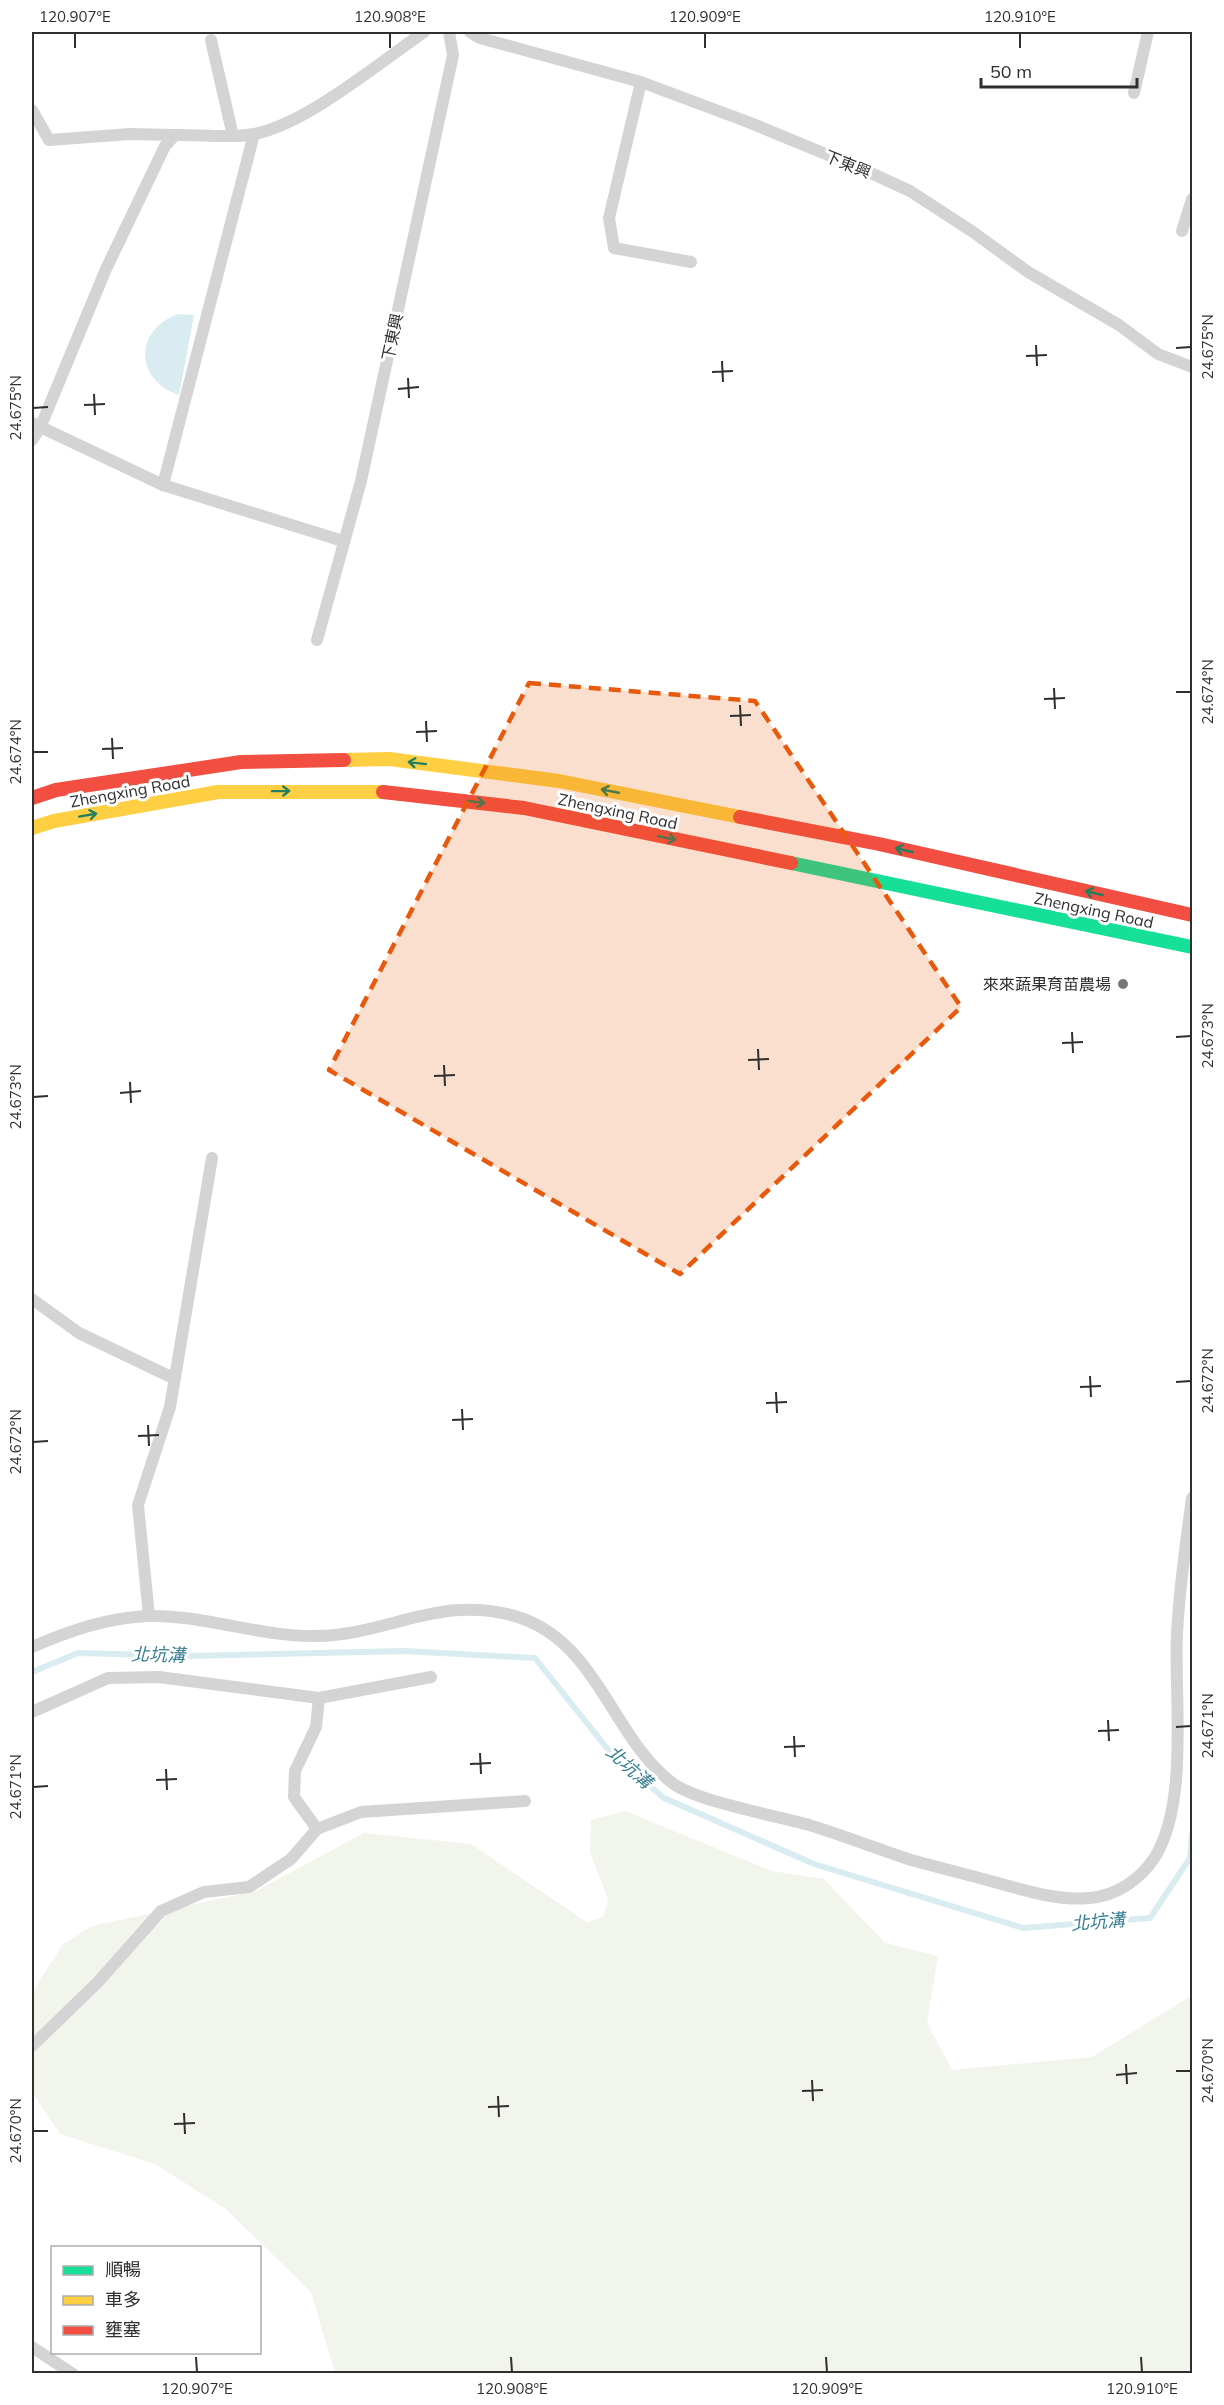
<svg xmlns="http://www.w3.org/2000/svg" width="1224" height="2405" font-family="Mulish,'Noto Sans TC',sans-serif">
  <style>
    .green { fill: #f2f5ec }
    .water { fill: #d8ecf2 }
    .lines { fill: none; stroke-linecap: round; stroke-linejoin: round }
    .stream { stroke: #d8ecf2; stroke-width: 6 }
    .lane { stroke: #d4d4d4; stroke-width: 12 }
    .fast { stroke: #16e098; stroke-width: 14 }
    .slow { stroke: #ffcf43; stroke-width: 14 }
    .jam { stroke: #f24e42; stroke-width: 14 }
    .oneway { stroke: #247f5e }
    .marked { fill: #e8590c; fill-opacity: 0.2; stroke: #e8590c; stroke-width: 4.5; stroke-dasharray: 12 8; stroke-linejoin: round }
    .ticks { fill: none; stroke: #2f2f2f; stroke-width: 2 }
    .poi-dot { fill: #787878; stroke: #fff; stroke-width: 2 }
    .labels { text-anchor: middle; stroke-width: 6; stroke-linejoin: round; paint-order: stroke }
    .street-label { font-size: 16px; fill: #2f2f2f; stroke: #fff }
    .poi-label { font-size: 16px; fill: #2f2f2f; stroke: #fff; text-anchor: end }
    .water-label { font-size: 18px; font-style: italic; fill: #3a7f93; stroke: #fff }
    .neatline { fill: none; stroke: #2f2f2f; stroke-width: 2 }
    .ticks-label { font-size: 15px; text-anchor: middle; fill: #2f2f2f }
  </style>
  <rect width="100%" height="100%" fill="#fff"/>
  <polygon class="green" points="625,1811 772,1871 824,1879 885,1943 938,1956 927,2023 952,2070 1092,2057 1192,1995 1192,2373 335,2373 311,2292 227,2210 155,2164 60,2134 32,2092 32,1993 63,1944 92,1926 256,1891 364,1833 471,1844 588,1923 604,1916 608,1899 590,1852 591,1820"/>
  <path class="water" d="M178 314 194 315 179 395C134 380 134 330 178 314Z"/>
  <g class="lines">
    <polyline class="stream" points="32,1672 78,1653 186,1656 404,1651 535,1658 610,1752 664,1798 814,1864 1023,1928 1150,1918 1190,1858 1192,1834"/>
    <g class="lane">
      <polyline points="470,32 480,38 641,82 748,122 862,169 910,191 973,232 1028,272 1119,325 1158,354 1192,367"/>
      <polyline points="211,40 233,136"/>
      <polyline points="641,82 609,218 614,248 691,262"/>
      <polyline points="1134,93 1148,32"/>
      <polyline points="32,110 49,140 130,134 175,135"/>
      <polyline points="1182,231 1192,199"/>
      <polyline points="32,423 163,485 254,134"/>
      <path d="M32 440 40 428 106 269 165 146 175 135C201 134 228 139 254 134 306 124 379 63 424 32"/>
      <polyline points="163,485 343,541"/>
      <polyline points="317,640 361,481 453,55 449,32"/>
      <polyline points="32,1299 79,1333 173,1378"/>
      <polyline points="149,1616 138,1505 170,1407 212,1158"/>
      <path d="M32 1647C69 1631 106 1618 147 1616 201 1614 260 1637 316 1636 390 1635 443 1592 521 1618 598 1645 612 1736 671 1782 694 1801 777 1816 809 1825 842 1835 875 1848 908 1859 936 1867 965 1874 994 1882 1025 1890 1056 1901 1089 1898 1116 1896 1140 1880 1155 1857 1189 1801 1174 1699 1177 1634 1179 1589 1186 1543 1192 1498"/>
      <polyline points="32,1712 108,1678 159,1677 319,1698 431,1677"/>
      <polyline points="317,1829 294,1797 295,1771 316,1727 319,1698"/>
      <polyline points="32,2046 98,1982 161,1911 204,1892 249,1887 291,1859 317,1829 361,1812 525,1801"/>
      <polyline points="32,2347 73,2374"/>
    </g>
    <polyline class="fast" points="791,863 1192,947"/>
    <g class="slow">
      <polyline points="344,760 389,759 559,781 740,817"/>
      <polyline points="32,828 54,821 218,792 383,792"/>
    </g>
    <g class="jam">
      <polyline points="383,792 524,808 791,863"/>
      <polyline points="32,798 56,790 241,762 344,760"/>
      <polyline points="740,817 879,844 1192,915"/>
    </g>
  </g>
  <defs><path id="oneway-shaft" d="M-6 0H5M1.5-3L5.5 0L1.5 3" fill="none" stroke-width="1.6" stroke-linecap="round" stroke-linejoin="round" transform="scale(1.5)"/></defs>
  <g class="oneway">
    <use href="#oneway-shaft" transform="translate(417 763) rotate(-173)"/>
    <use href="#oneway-shaft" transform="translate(281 791) rotate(-1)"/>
    <use href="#oneway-shaft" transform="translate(610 791) rotate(-169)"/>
    <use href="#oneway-shaft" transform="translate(476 802) rotate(7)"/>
    <use href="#oneway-shaft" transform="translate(88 815) rotate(-10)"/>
    <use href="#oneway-shaft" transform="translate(667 838) rotate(12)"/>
    <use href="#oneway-shaft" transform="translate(904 850) rotate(-167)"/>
    <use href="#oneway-shaft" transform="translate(1094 893) rotate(-167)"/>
  </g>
  <path class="marked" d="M529 683 755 701 961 1007 680 1274 329 1070Z"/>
  <path class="ticks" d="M75 33V48M390 33V48M705 33V48M1020 33V48M1036 345 1037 366M1176 348 1191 347M1026 356 1047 355M722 361 723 382M712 372 733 371M408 378 409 398M398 389 419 387M94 394 95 415M84 405 105 404M33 408 48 407M1054 688 1055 709M1176 692H1191M1044 699 1065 698M740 705 741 726M730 716 751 715M426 721 427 742M416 732 437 731M112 738 113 759M102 749 123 748M33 752H48M1072 1032 1073 1053M1176 1037 1191 1036M1062 1043 1083 1042M758 1049 759 1070M748 1060 769 1059M444 1065 445 1086M434 1076 455 1075M130 1082 131 1103M120 1093 141 1091M33 1097 48 1096M1090 1376 1091 1397M1176 1382 1191 1381M1080 1387 1101 1386M776 1392 777 1413M766 1403 787 1402M462 1409 463 1430M452 1420 473 1419M148 1425 149 1446M138 1436 159 1435M33 1442 48 1441M1108 1720 1109 1741M1176 1727 1191 1726M1098 1731 1119 1730M794 1736 795 1757M784 1747 805 1746M480 1753 481 1774M470 1764 491 1763M166 1769 167 1790M156 1780 177 1779M33 1787 48 1786M1126 2064 1127 2084M1176 2071H1191M1116 2075 1137 2073M812 2080 813 2101M802 2091 823 2090M498 2096 499 2117M488 2107 509 2106M184 2113 185 2134M174 2124 195 2123M33 2131H48M196 2357 197 2372M511 2357 512 2372M826 2357 827 2372M1141 2357 1142 2372"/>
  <circle class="poi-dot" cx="1123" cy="984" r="6"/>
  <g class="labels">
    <g class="street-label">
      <text transform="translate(848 164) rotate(22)" y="6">下東興</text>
      <text transform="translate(392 337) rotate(-78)" y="6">下東興</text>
      <text transform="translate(130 791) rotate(-10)" y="6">Zhengxing Road</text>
      <text transform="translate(618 811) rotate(12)" y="6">Zhengxing Road</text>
      <text transform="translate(1094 910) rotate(12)" y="6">Zhengxing Road</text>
    </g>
    <g class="poi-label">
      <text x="1111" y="990">來來蔬果育苗農場</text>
    </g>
    <g class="water-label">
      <text transform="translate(158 1655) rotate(1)" y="6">北坑溝</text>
      <text transform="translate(629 1767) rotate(42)" y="6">北坑溝</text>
      <text transform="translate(1098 1922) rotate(-5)" y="6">北坑溝</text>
    </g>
  </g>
  <rect width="1224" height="2405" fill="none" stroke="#ffffff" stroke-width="66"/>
  <rect x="51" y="2246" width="210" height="108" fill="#ffffff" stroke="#acacac" stroke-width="1.5"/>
  <rect x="63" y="2266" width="30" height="9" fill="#16e098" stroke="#acacac" stroke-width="1.5"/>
  <text x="105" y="2276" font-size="18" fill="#2f2f2f">順暢</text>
  <rect x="63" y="2296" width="30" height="9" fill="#ffcf43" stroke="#acacac" stroke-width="1.5"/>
  <text x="105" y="2306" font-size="18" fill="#2f2f2f">車多</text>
  <rect x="63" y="2326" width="30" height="9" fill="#f24e42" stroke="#acacac" stroke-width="1.5"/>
  <text x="105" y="2336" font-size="18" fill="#2f2f2f">壅塞</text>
  <path d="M981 78v9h156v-9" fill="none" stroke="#2f2f2f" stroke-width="3"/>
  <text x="990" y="78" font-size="18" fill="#2f2f2f" stroke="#ffffff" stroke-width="4.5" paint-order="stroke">50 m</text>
  <rect x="33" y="33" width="1158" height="2339" class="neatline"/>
  <g class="ticks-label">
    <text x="75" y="22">120.907°E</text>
    <text x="390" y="22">120.908°E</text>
    <text x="705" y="22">120.909°E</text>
    <text x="1020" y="22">120.910°E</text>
    <text transform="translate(1208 347) rotate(-90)" y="5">24.675°N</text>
    <text transform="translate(16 408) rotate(-90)" y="5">24.675°N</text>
    <text transform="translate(1208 692) rotate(-90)" y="5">24.674°N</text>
    <text transform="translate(16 752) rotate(-90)" y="5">24.674°N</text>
    <text transform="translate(1208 1036) rotate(-90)" y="5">24.673°N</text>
    <text transform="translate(16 1097) rotate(-90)" y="5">24.673°N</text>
    <text transform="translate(1208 1381) rotate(-90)" y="5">24.672°N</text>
    <text transform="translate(16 1442) rotate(-90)" y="5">24.672°N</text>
    <text transform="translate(1208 1726) rotate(-90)" y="5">24.671°N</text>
    <text transform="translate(16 1787) rotate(-90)" y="5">24.671°N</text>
    <text transform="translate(1208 2071) rotate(-90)" y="5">24.670°N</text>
    <text transform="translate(16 2131) rotate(-90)" y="5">24.670°N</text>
    <text x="197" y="2394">120.907°E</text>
    <text x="512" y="2394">120.908°E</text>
    <text x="827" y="2394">120.909°E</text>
    <text x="1142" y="2394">120.910°E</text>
  </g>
</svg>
